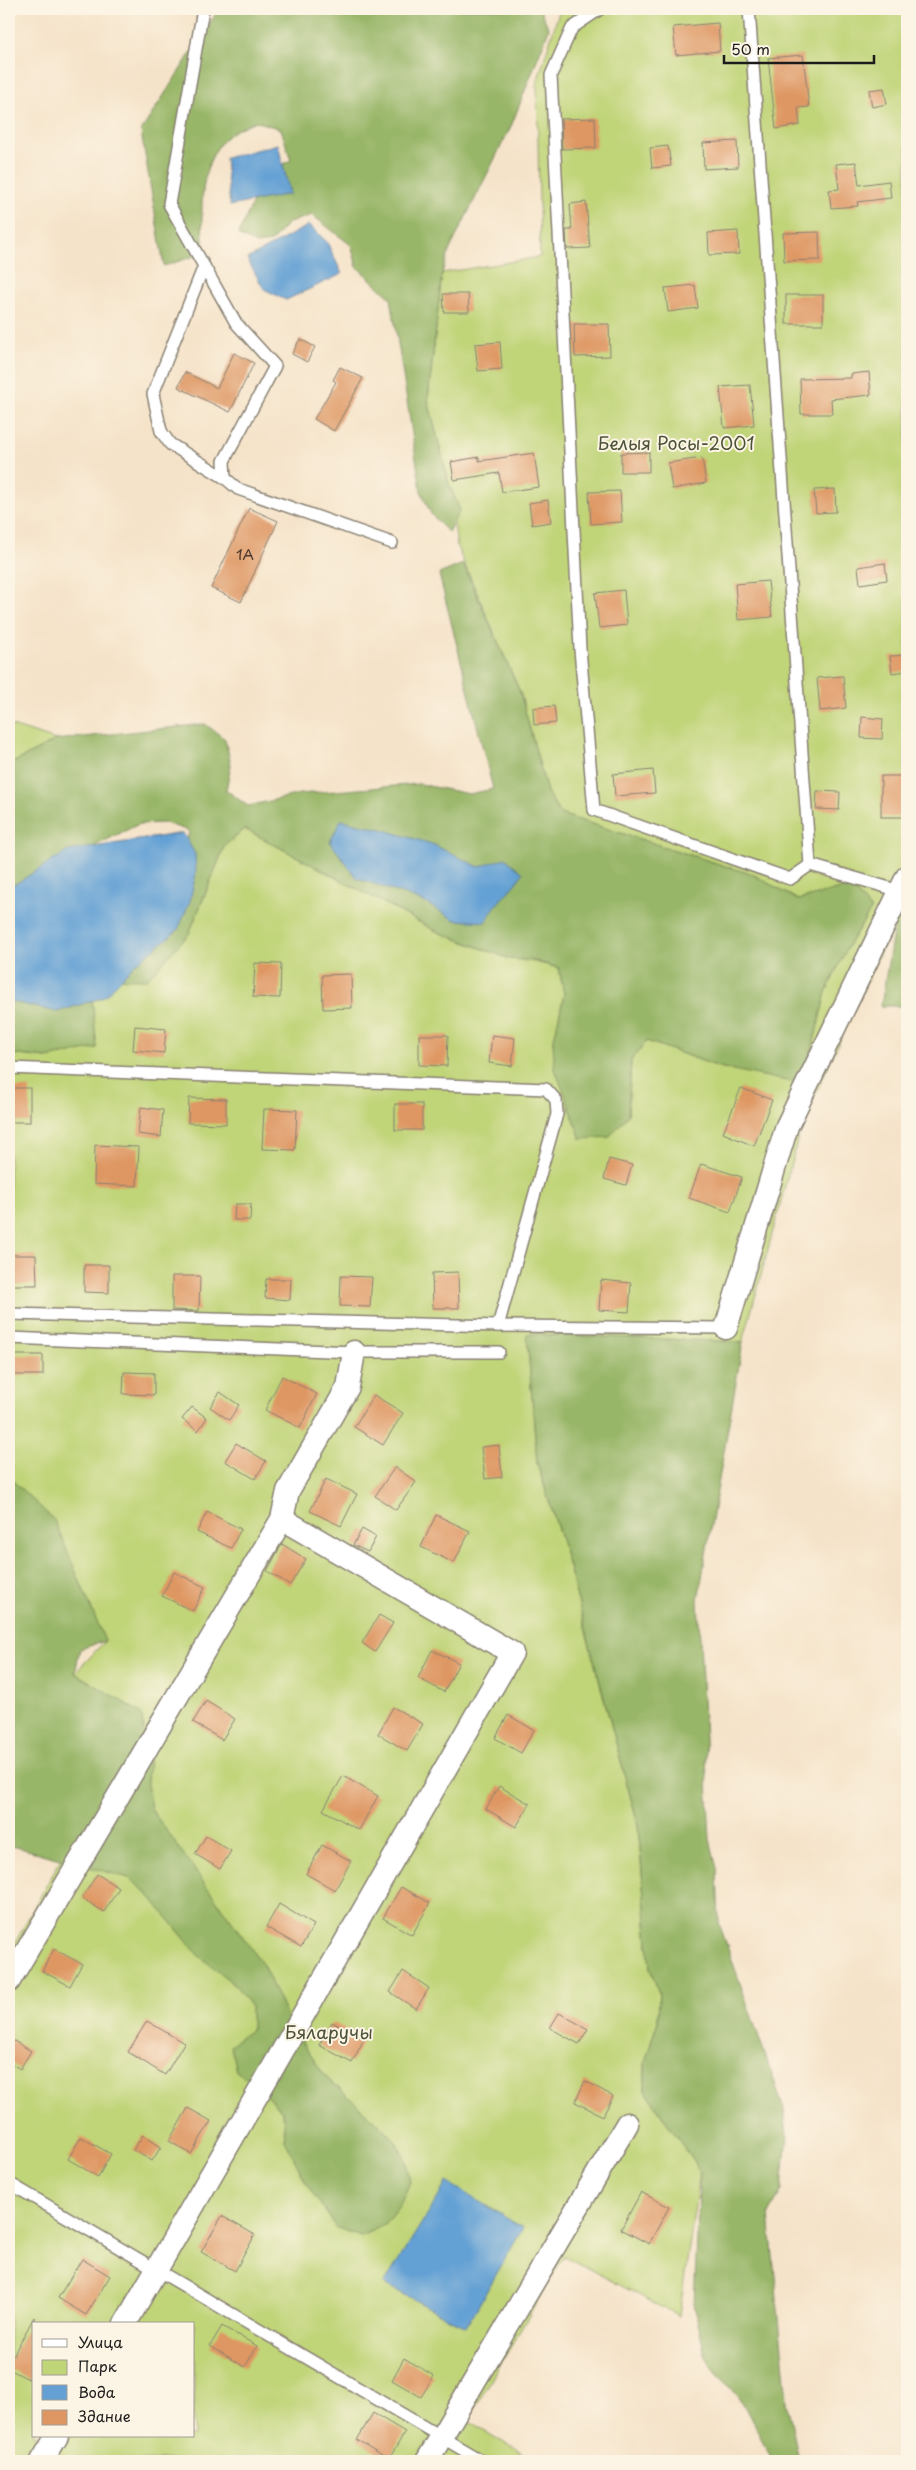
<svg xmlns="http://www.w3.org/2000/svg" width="916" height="2470" font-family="'Playpen Sans',sans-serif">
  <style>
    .green { fill: #c0d478; stroke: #6e784a; fill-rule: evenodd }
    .forest { fill: #98b668; stroke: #5a6942 }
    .water { fill: #64a0d4; stroke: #405e78 }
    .building { fill: #de9662 }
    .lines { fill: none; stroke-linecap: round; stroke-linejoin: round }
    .service-casing { stroke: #888072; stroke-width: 14 }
    .minor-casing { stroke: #888072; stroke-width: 25 }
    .service { stroke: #fff; stroke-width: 11 }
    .minor { stroke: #fff; stroke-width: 22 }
    .labels { text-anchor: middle; stroke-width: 4; stroke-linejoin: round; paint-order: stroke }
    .number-label { font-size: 15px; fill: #4c3a2e }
    .park-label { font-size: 18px; fill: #4d5338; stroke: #fcf5e5 }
  </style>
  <rect width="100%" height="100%" fill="#fcf5e5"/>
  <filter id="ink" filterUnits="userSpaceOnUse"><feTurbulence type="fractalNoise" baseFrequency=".02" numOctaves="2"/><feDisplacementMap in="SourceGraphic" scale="10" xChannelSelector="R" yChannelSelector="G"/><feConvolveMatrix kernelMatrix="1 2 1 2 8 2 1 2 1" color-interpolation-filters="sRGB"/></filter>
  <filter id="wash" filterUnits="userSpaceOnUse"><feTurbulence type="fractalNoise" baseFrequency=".0096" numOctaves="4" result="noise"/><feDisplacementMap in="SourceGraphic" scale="20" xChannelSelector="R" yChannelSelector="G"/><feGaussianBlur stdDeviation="1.12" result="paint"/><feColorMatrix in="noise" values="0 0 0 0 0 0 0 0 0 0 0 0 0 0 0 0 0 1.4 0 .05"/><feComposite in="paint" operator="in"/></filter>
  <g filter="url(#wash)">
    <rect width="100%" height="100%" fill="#f5e3c9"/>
    <g class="green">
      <path d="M560 9H907V903L895 920 802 1123 743 1342 527 1334 537 1463 563 1545 638 1825 650 1968 659 1993 658 2021 645 2062V2090L700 2171 679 2316 564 2256 467 2421 535 2461H9V1954L140 1713 75 1673 105 1641 9 1485V1054L47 1058 91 988 189 934 225 845 245 829 438 932 510 959 526 960 559 968 564 994 555 1036 628 1115 631 1061 647 1041 719 1067 809 1062 826 992 849 944 871 910 851 887 798 900 754 875 560 814 547 792 520 692 457 547 449 484 428 400 442 273 540 257 537 82ZM34 2324H194V2436H34Z"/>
      <polygon points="9,725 56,740 9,765"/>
    </g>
    <g class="forest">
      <path d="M219 9H540L549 29 512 124 450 249 442 273 428 400 449 484 460 510 448 532 431 514 421 491 391 298 357 267 351 245 312 215 288 223 271 242 256 244 238 235 266 173 291 160 281 129 255 121C248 125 237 128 231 133 196 161 201 213 204 253L164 266 141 131Z"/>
      <polygon points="463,564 520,692 547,792 560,814 754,875 798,900 851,886 871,910 849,944 826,992 809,1062 792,1082 719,1067 647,1041 631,1061 628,1115 609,1137 581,1139 555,1069 553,1044 564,994 559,968 535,961 510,959 438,932 245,829 225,845 189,934 147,979 98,978 180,878 189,831 165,823 139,824 9,888 9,765 56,740 205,724 225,739 231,765 226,790 248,806 300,794 419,784 469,794 493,789 439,574"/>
      <polygon points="907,903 907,1006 881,1006 895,920"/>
      <polygon points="91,988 97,1048 47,1058 9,1054 9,997"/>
      <polygon points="527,1334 743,1342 698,1600 710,1839 717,1869 719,1923 784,2109 787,2135 782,2190 769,2214 787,2402 798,2455 785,2461 773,2461 738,2394 719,2377 705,2355 694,2304 700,2171 645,2090 645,2062 658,2021 659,1993 650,1968 638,1825 563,1545 537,1463"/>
      <polygon points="9,1472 14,1482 54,1520 105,1641 80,1649 75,1673 141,1713 149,1757 147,1783 151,1809 263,1965 293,2030 326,2077 388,2132 405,2155 410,2182 400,2205 384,2225 361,2236 337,2228 307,2185 285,2140 283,2113 256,2085 236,2071 230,2045 251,2030 251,2007 236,1986 198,1955 149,1895 129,1878 9,1845"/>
    </g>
    <g class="water">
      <polygon points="278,144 290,194 230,206 225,158"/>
      <polygon points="309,225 327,242 342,274 286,300 264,289 247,259"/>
      <path d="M341 820 381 829 432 844 479 867 505 858 523 873C511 892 496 900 486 922L455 920 422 901 357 878 330 842Z"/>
      <polygon points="183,833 195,854 196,873 190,901 178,930 135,964 104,997 57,1012 9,1001 9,888 68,851"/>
      <polygon points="447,2182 523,2228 466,2327 384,2284"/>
    </g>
    <g id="blocks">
      <g class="building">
        <polygon points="718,23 720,51 676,55 673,27"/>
        <polygon points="803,55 809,107 798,108 800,125 776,129 768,58"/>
        <polygon points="884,88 887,104 872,107 869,90"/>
        <polygon points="595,118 596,148 562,149 561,119"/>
        <polygon points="737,141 738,167 704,169 703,143"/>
        <polygon points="668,146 671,166 652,168 650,148"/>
        <polygon points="856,162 859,185 889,181 891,198 857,202 858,206 831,208 829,190 839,189 836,164"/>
        <polygon points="586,202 590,248 567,249 566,230 572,230 570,204"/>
        <polygon points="738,231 739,254 709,255 708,233"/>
        <polygon points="819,232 820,260 784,261 783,233"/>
        <polygon points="695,285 698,308 668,312 665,288"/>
        <polygon points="443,294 468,294 469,312 444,312"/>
        <rect x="786" y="295" width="37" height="29"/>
        <polygon points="574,324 609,324 610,356 575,357"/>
        <polygon points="300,339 315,347 307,362 292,354"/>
        <polygon points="500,342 502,369 478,371 475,344"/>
        <polygon points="234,353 254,363 230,412 178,387 185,372 217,388"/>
        <polygon points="340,367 363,378 334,431 314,419 336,382 333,380"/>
        <polygon points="869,372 871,395 831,399 832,414 801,414 800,379 851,378 851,374"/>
        <polygon points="750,385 754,425 724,428 720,387"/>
        <polygon points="649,452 649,472 621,472 621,453"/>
        <polygon points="534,453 539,487 502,492 499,473 454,480 451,462 479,457 479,461"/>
        <polygon points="702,458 706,483 672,489 668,463"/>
        <polygon points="835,489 836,512 816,513 814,490"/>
        <polygon points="620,491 622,522 591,524 589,492"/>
        <polygon points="548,500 551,522 532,525 529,503"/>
        <polygon points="249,508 278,521 241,602 211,588"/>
        <polygon points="885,563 887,580 860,584 858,567"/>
        <polygon points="768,581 772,617 738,620 735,584"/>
        <polygon points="624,590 627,625 599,628 595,593"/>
        <polygon points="907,655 907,671 892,673 890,656"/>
        <polygon points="843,676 846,708 820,711 817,678"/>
        <polygon points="554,706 556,723 534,725 533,708"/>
        <polygon points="862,717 883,719 882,739 861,738"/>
        <polygon points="653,770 655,793 615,796 613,774"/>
        <rect x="881" y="776" width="26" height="41"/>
        <polygon points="817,791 840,792 839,810 816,809"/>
        <polygon points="255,963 281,964 280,998 253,997"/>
        <polygon points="351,974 352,1008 323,1009 322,975"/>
        <polygon points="135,1026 166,1029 164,1053 133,1050"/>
        <polygon points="419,1035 448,1035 447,1066 419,1065"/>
        <polygon points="492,1035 515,1038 512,1066 489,1063"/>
        <rect x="9" y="1088" width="21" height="34"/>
        <polygon points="741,1088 772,1100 754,1146 723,1133"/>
        <polygon points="189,1098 226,1099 226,1124 188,1123"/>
        <rect x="395" y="1104" width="27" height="26"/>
        <polygon points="141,1107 163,1110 161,1137 138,1134"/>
        <polygon points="264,1109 297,1110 295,1150 262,1149"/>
        <polygon points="95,1145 139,1147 137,1186 94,1184"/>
        <polygon points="609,1159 632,1165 626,1185 604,1179"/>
        <polygon points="701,1164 742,1177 730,1212 689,1198"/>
        <polygon points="235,1204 251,1204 250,1220 234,1220"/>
        <polygon points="9,1255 36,1255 37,1285 9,1285"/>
        <polygon points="84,1265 109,1265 109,1293 84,1292"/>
        <polygon points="458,1272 459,1308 433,1308 432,1273"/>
        <polygon points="172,1276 200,1276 199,1311 172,1310"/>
        <polygon points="341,1276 372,1277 370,1307 340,1306"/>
        <polygon points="266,1279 291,1279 290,1300 265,1298"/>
        <polygon points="601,1280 631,1283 629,1312 599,1310"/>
        <rect x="9" y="1355" width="34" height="20"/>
        <polygon points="124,1372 154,1373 154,1395 123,1394"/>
        <polygon points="282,1376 317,1394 300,1428 265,1410"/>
        <polygon points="220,1392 239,1405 229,1420 210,1407"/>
        <polygon points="374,1395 403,1413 383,1445 354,1427"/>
        <polygon points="192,1407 207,1418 198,1431 182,1419"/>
        <polygon points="236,1443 266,1461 255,1479 225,1461"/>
        <polygon points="499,1445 502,1477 485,1479 481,1447"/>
        <polygon points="395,1467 416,1482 396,1510 375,1496"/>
        <polygon points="326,1479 357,1494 341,1526 310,1511"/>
        <polygon points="207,1512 241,1529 231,1548 197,1532"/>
        <polygon points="436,1515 470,1531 454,1563 421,1547"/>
        <polygon points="362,1529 376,1537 368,1552 353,1545"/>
        <polygon points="282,1544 306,1559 290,1585 267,1571"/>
        <polygon points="174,1572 205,1587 193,1611 162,1596"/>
        <polygon points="379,1615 393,1623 375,1652 362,1643"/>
        <polygon points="432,1650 459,1663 444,1692 418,1678"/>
        <polygon points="206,1701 235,1719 222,1740 193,1722"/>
        <polygon points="393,1707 423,1724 407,1751 378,1734"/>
        <polygon points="508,1715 534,1730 521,1753 495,1738"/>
        <polygon points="343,1776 378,1796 359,1830 323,1810"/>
        <polygon points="499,1786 530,1804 516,1827 486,1809"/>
        <polygon points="206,1836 231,1851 220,1869 195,1854"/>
        <polygon points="322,1845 351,1861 335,1890 306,1874"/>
        <polygon points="97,1874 119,1888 104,1912 82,1898"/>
        <polygon points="401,1887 430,1903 412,1935 383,1918"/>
        <polygon points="279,1904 314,1925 301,1947 266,1927"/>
        <polygon points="54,1949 82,1964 70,1986 42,1971"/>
        <polygon points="403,1971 429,1988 416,2009 390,1992"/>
        <polygon points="559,2013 588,2029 579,2044 550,2028"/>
        <polygon points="147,2021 184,2043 165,2075 128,2052"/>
        <polygon points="332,2022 364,2039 352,2063 319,2045"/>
        <polygon points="9,2038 31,2051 20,2069 9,2062"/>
        <polygon points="585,2081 613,2096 603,2116 575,2102"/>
        <polygon points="188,2108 211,2121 191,2154 169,2141"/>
        <polygon points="143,2135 161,2147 152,2161 133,2150"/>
        <polygon points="81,2137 111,2154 98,2177 68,2159"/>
        <polygon points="641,2192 669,2207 649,2244 621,2229"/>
        <polygon points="222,2216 255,2235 235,2271 201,2252"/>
        <polygon points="82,2259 110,2276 86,2315 58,2298"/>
        <polygon points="34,2317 34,2382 9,2369 9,2363"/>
        <polygon points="222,2326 257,2346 245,2367 210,2346"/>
        <polygon points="404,2358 434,2376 421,2397 392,2380"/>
        <polygon points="373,2413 405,2432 389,2459 357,2440"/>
      </g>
    </g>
  </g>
  <g filter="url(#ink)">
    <use href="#blocks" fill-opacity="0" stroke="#888072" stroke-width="1"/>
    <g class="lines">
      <g class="service-casing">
        <g id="service">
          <polyline points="203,9 169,204 236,323 275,366 224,461 225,478 238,489 392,543"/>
          <polyline points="600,9 572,28 551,75 580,649 594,810 790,879 810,865"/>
          <polyline points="749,9 810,865 900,891"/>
          <polyline points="204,266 153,394 161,431 170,444 225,478"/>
          <polyline points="9,1068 546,1089 556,1100 557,1114 498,1326"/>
          <polyline points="9,1314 498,1326 726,1328"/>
          <polyline points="9,1338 354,1352 499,1352"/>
          <polyline points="9,2183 482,2461"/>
        </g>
      </g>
      <g class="minor-casing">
        <g id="minor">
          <polyline points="726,1328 787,1126 907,877"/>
          <polyline points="9,1981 282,1519 288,1491 348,1387 354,1352"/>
          <polyline points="125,2324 512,1653 282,1519"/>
          <polyline points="42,2461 57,2436"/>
          <polyline points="427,2461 627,2124"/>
        </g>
      </g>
      <use href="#service" class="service"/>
      <use href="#minor" class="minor"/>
    </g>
  </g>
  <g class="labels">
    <g class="number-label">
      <text x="245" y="560">1А</text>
    </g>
    <g class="park-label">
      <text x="676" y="450">Белыя Росы-2001</text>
      <text x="329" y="2039">Бяларучы</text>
    </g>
  </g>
  <rect width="916" height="2470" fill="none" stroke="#fcf5e5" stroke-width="30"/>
  <rect x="32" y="2322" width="162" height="115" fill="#fcf5e5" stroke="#a29e95"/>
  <rect x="42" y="2339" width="25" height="8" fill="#ffffff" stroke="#a29e95"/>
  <text x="78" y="2348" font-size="15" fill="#1c1c1c">Улица</text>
  <rect x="42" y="2360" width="25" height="15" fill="#c0d478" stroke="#a29e95"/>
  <text x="78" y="2372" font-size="15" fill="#1c1c1c">Парк</text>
  <rect x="42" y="2385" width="25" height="15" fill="#64a0d4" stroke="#a29e95"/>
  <text x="78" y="2398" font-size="15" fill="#1c1c1c">Вода</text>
  <rect x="42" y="2410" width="25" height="15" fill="#de9662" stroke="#a29e95"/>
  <text x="78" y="2422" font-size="15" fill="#1c1c1c">Здание</text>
  <path d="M724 55v8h150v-8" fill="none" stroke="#1c1c1c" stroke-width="2.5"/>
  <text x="731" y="55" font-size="15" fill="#1c1c1c" stroke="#fcf5e5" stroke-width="4" paint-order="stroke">50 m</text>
</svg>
